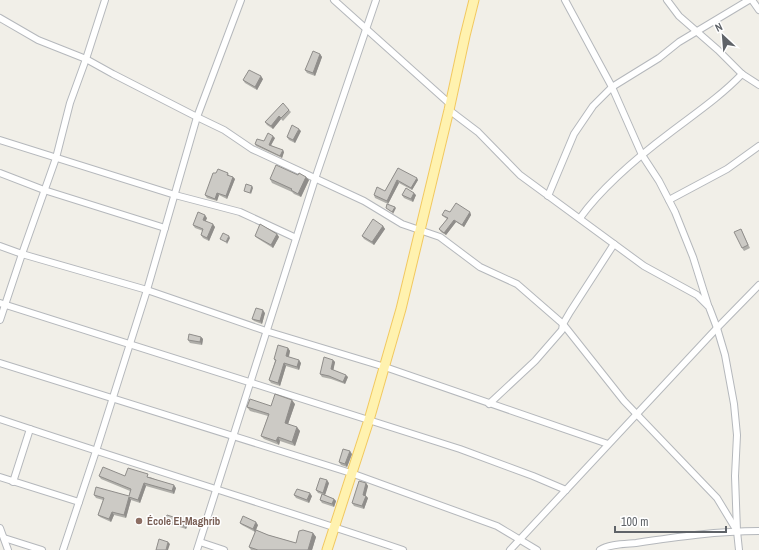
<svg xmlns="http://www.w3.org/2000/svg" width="759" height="550" font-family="'Archivo Narrow',sans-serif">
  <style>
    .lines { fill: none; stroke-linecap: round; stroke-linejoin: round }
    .minor-casing { stroke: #b5b8bc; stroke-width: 8 }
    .primary-casing { stroke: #f2c960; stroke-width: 11 }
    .minor { stroke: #fff; stroke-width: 6 }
    .primary { stroke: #fff2af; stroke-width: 9 }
    .wall { fill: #afaea9 }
    .shaded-wall { fill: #8f8d8a }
    .building { fill: #cccac5; stroke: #8f8d8a }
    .education-dot { fill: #8d6e63; stroke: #fff; stroke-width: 1.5 }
    .labels { text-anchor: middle; stroke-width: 3; stroke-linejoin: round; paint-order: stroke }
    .education-label { font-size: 11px; font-weight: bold; fill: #785e54; stroke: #fff; text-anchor: start }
  </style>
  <rect width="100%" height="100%" fill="#f1efe8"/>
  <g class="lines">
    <g class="minor-casing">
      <g id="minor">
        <polyline points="334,0 450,104"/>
        <polyline points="565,0 612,87 642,155 659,181 675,212 693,257 708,305"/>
        <polyline points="667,0 679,16 718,50 742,74 759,85"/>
        <polyline points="752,0 759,10"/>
        <polyline points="0,18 38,40 86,59 113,74 197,117 224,130 252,149 364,201 402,224 440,237 480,267 517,284 563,324 624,401 717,498 737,531"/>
        <polyline points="449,110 478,132 520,175 644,266 697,295 709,307 717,328 725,355 734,404 737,435 735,476 737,531 739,550"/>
        <polyline points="0,140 175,195 240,212 296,238"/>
        <polyline points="0,173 44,190 165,228"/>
        <polyline points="548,196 574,134 593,106 612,87 659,58 679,42 749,0"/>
        <polyline points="669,200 727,169 759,146"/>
        <path d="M580 218C603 186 639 156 671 132 696 113 721 96 742 74"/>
        <polyline points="0,246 22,254 147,290 266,331 385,367 608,444"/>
        <polyline points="0,303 460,449 533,476 566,490"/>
        <polyline points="0,320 22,254 56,158 70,103 86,59 105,0"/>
        <polyline points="0,363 351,473 497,526 537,550"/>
        <polyline points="489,404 535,361 562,330 563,324 570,312 614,244"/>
        <path d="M0 419C134 464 269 505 403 550"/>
        <polyline points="0,477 79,502"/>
        <polyline points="13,482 30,429"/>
        <polyline points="0,528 8,550"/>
        <polyline points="4,538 42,550"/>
        <polyline points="200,542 224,550"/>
        <polyline points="63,550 96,451 147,290 197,117 241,0"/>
        <polyline points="197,550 315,179 376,0"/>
        <polyline points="510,550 717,328 759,285"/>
        <path d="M600 550C608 544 625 544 636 543 676 537 718 531 759 531"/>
      </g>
    </g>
    <g class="primary-casing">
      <polyline id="primary" points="327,550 369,420 401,309 449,110 465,36 474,0"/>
    </g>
    <use href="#minor" class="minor"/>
    <use href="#primary" class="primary"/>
  </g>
  <g class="wall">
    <polygon points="320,54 322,57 315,76 307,73 305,70"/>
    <polygon points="263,79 257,90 245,83 243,80"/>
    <polygon points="289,110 291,112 283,121 281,119 273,129 267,125 265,122"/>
    <polygon points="301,131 295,143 289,140 287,137"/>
    <polygon points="275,138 271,145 284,152 282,158 256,146 255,144"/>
    <polygon points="398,168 418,180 412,190 399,183 388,204 375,198 374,195 385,191"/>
    <polygon points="216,173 228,173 229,176 233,177 235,179 227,199 219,195 217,201 207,198 205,195"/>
    <polygon points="298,175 306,177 309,180 301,197 294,194 292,192 272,183 270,179"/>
    <polygon points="402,195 416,195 413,202 404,198"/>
    <polygon points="450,212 470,212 471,215 464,227 456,222 446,235 441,232 439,229 447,219 444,217 442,215"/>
    <polygon points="207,218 205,221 215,227 209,241 203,238 201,235 203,231 195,228 193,225"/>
    <polygon points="383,226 385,229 374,245 364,239 362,236"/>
    <polygon points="741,229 750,248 744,251 742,248"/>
    <polygon points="277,234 279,237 273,248 257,238 255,236"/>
    <polygon points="265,313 262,324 254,321 252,319"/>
    <polygon points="201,337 203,339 202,345 190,343 188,340"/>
    <polygon points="288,348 290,351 289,357 301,363 299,370 286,366 280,386 271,383 269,380 275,361 274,359"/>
    <polygon points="333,360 335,362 333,370 348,377 345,384 331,379 322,377 320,374"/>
    <polygon points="295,404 288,424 300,431 295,446 280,441 279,445 264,439 261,436 268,416 250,411 247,407 271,406"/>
    <polygon points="352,454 347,467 341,465 339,462"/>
    <polygon points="99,476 125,476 150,477 176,488 174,494 146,486 140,503 131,500 126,518 114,515 111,522 100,517 98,515 103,500 96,498 94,495 129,496 130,491 101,479"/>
    <polygon points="329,483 325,495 334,499 336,501 334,507 322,503 320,500 322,494 318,493 316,490"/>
    <polygon points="366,483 368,486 365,495 368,498 364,509 354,506 352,503"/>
    <polygon points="294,495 312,496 309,503 296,498"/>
    <polygon points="165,520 186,521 188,524 186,529 167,523"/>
    <polygon points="240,523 258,525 256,530 268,535 296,543 313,533 316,537 312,550 251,550 249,547 255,532 242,525"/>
  </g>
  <g class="shaded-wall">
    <polygon points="320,54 322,57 315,76 313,73"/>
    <polygon points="261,76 263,79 257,90 255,87"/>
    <polygon points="279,116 281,119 273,129 271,126"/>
    <polygon points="299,129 301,131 295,143 293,140"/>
    <polygon points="273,136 275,138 270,147 269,145"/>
    <polygon points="283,150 284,152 282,158 280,156"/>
    <polygon points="233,177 235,179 227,199 226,196"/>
    <polygon points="306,177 309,180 301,197 298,194"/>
    <polygon points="417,178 418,180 412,190 411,188"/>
    <polygon points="397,180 399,183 388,204 387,201"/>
    <polygon points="252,186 253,188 251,194 250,193"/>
    <polygon points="217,193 219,195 217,201 215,199"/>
    <polygon points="414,193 416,195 413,202 411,199"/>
    <polygon points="395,207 396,208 393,214 392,212"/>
    <polygon points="470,212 471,215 464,227 462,225"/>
    <polygon points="205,215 207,218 205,223 203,220"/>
    <polygon points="454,220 456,222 446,235 444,233"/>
    <polygon points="213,224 215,227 209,241 207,238"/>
    <polygon points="383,226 385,229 374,245 372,242"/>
    <polygon points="277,234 279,237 273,248 271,245"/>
    <polygon points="229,236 230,238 227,244 226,242"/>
    <polygon points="263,310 265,313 262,324 260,321"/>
    <polygon points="201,337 203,339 202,345 200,342"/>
    <polygon points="288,348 290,351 288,359 286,356"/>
    <polygon points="299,360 301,363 299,370 297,367"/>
    <polygon points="333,360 335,362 333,372 331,369"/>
    <polygon points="284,363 286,366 280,386 278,383"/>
    <polygon points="346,375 348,377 345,384 343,382"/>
    <polygon points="292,400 295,404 287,427 285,423"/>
    <polygon points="297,427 300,431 295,446 292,442"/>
    <polygon points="278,437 280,441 279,445 276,441"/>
    <polygon points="350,451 352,454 347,467 345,464"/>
    <polygon points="327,480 329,483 325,495 323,493"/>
    <polygon points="144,483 146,486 140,503 138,500"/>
    <polygon points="366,483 368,486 365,498 363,495"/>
    <polygon points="174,485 176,488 174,494 172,491"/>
    <polygon points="310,493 312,496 309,503 307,500"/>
    <polygon points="366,496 368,498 364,509 362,506"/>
    <polygon points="129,497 131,500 126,518 124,515"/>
    <polygon points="334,499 336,501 334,507 332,504"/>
    <polygon points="112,512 114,515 111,522 109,519"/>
    <polygon points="186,521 188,524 186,529 184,526"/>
    <polygon points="256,522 258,525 255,532 253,529"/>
    <polygon points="313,533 316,537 312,550 308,550"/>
    <polygon points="168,542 170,544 168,550 166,550"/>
  </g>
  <g class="building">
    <polygon points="313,51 320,54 313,73 305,70"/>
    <polygon points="249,70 261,76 255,87 243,80"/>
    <polygon points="283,103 289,110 281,118 279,116 271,126 265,122"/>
    <polygon points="292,125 299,129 293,140 287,137"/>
    <polygon points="268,133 273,136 269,145 283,150 280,156 255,144 257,139 264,141"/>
    <polygon points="276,165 298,175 299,173 306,177 298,194 291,190 292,189 270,179"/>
    <polygon points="398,168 417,178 411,188 397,180 387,201 374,195 377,187 385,191"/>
    <polygon points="218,169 228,173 227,175 233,177 226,196 217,193 215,199 205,195 213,173 216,173"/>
    <polygon points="246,184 252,186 250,193 244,191"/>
    <polygon points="406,188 414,193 411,199 402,195"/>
    <polygon points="456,203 470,212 462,225 454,220 444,233 439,229 448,218 442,215 445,210 450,212"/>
    <polygon points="387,204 395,207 392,212 386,208"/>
    <polygon points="198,212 205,215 203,220 213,224 207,238 201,235 203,229 193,225"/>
    <polygon points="373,219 383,226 372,242 362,236"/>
    <polygon points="260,224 277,234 271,245 255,236"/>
    <polygon points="741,229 748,245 742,248 734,232"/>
    <polygon points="223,233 229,236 226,242 220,239"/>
    <polygon points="256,308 263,310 260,321 252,319"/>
    <polygon points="189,334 201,337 200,342 188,340"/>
    <polygon points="278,345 288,348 286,356 299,360 297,367 284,363 278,383 269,380 276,360 274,359"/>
    <polygon points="324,357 333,360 331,369 346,375 343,382 329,376 320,374"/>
    <polygon points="275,394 292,400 285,423 297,427 292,442 278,437 276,441 261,436 269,414 247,407 250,399 271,406"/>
    <polygon points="343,449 350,451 345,464 339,462"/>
    <polygon points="103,467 125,476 128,468 148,474 147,477 174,485 172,491 144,483 138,500 129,497 124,515 112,512 109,519 98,515 104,498 94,495 96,487 129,496 131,489 99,476"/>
    <polygon points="320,478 327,480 323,493 316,490"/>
    <polygon points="359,481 366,483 363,495 366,496 362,506 352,503"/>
    <polygon points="297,489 310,493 307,500 294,495"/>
    <polygon points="322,494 334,499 332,504 320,500"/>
    <polygon points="167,515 186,521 184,526 165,520"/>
    <polygon points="243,516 256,522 253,529 240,523"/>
    <polygon points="256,530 268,535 296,543 299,531 303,530 313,533 308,550 258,550 249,547"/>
    <polygon points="159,539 168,542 166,550 156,550"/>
  </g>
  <circle class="education-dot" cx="139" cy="521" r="4"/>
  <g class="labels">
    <g class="education-label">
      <text x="147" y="525">École El-Maghrib</text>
    </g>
  </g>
  <g transform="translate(723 36) rotate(334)" stroke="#ffffff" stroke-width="3" paint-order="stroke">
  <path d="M0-3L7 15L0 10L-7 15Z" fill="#5f6368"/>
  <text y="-6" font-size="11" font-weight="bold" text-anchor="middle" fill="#5f6368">N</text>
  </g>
  <path d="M615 526v6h111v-6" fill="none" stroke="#5f6368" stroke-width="2"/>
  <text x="621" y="526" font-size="12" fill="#5f6368" stroke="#ffffff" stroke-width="3" paint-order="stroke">100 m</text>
</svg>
